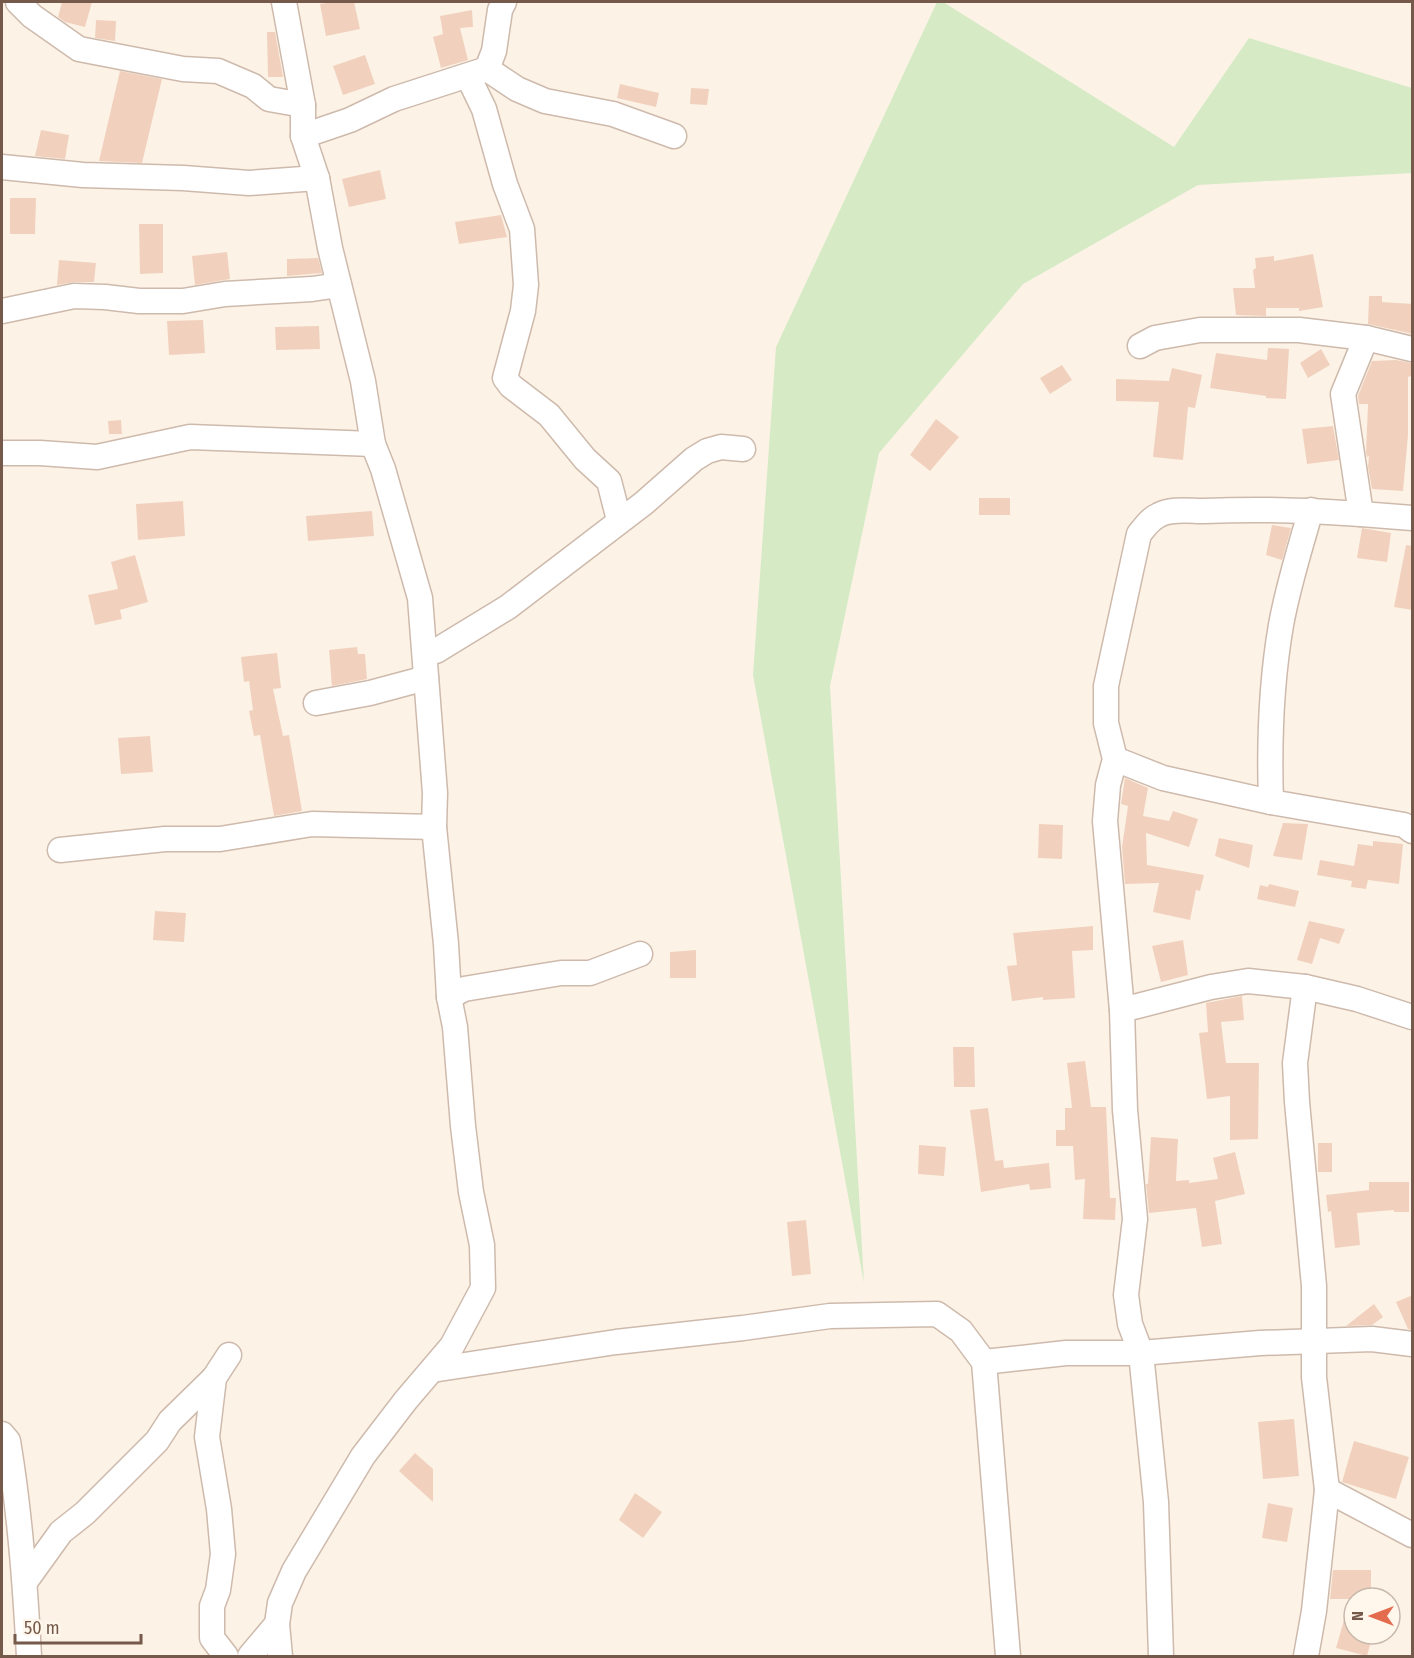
<svg xmlns="http://www.w3.org/2000/svg" width="1414" height="1658" font-family="'Fira Sans Condensed',sans-serif">
  <style>
    .green { fill: #d5eac5 }
    .building { fill: #f1d1be }
    .lines { fill: none; stroke-linecap: round; stroke-linejoin: round }
    .minor-casing { stroke: #cebaac; stroke-width: 27 }
    .minor { stroke: #fff; stroke-width: 24 }
  </style>
  <rect width="100%" height="100%" fill="#fcf3e6"/>
  <polygon class="green" points="937,2 943,2 1174,147 1249,38 1412,88 1412,173 1198,185 1023,284 879,453 830,686 864,1283 753,675 776,347"/>
  <g class="building">
    <polygon points="62,2 92,2 85,27 65,22 58,17"/>
    <polygon points="333,2 354,2 360,29 326,36 320,4"/>
    <polygon points="472,10 473,27 460,28 468,60 441,68 433,37 443,34 440,16"/>
    <polygon points="96,20 116,21 115,41 95,38"/>
    <polygon points="267,32 275,32 283,77 268,77"/>
    <polygon points="365,55 375,84 343,95 333,66"/>
    <polygon points="120,71 162,79 142,163 99,161"/>
    <polygon points="620,84 659,93 656,107 617,98"/>
    <polygon points="691,88 709,89 707,105 690,104"/>
    <polygon points="41,130 69,135 65,159 35,156"/>
    <polygon points="380,170 386,199 349,207 342,179"/>
    <polygon points="10,198 36,198 35,234 10,234"/>
    <polygon points="501,215 507,237 459,244 455,222"/>
    <polygon points="139,224 163,224 163,273 140,274"/>
    <polygon points="227,252 230,279 195,285 192,256"/>
    <polygon points="1313,254 1323,307 1299,311 1299,308 1266,308 1266,316 1236,315 1233,288 1255,288 1253,270 1256,268 1255,258 1274,256 1274,261"/>
    <polygon points="318,258 322,273 287,276 287,259"/>
    <polygon points="59,260 96,263 94,282 74,282 57,285"/>
    <polygon points="1369,296 1382,296 1382,302 1413,304 1413,334 1368,324"/>
    <polygon points="203,320 205,353 169,355 167,321"/>
    <polygon points="319,326 320,349 276,350 275,327"/>
    <polygon points="1268,348 1289,349 1286,399 1266,398 1266,396 1210,388 1216,353 1267,360"/>
    <polygon points="1321,349 1330,365 1308,378 1300,363"/>
    <polygon points="1396,360 1411,363 1411,376 1408,377 1408,435 1403,491 1372,489 1368,467 1369,456 1367,457 1366,453 1368,404 1359,404 1358,396 1372,361"/>
    <polygon points="1062,365 1072,380 1050,394 1040,378"/>
    <polygon points="1172,368 1202,375 1195,408 1188,407 1183,460 1153,457 1159,402 1116,401 1116,379 1169,381"/>
    <polygon points="936,419 959,437 930,471 910,455"/>
    <polygon points="121,420 122,434 109,434 108,421"/>
    <polygon points="1333,426 1339,460 1307,464 1302,429"/>
    <rect x="979" y="498" width="31" height="17"/>
    <polygon points="183,501 185,536 138,540 136,504"/>
    <polygon points="372,511 374,536 308,541 306,516"/>
    <polygon points="1272,525 1291,528 1282,560 1266,555"/>
    <polygon points="1362,528 1391,533 1387,562 1357,558"/>
    <polygon points="1406,545 1413,546 1413,610 1394,607"/>
    <polygon points="135,555 148,602 120,610 122,619 95,625 88,595 118,589 111,562"/>
    <polygon points="357,647 358,654 365,654 367,679 332,686 329,650"/>
    <polygon points="277,653 281,688 273,689 283,736 289,735 302,811 274,816 260,735 254,736 249,711 253,710 249,681 244,682 241,657"/>
    <polygon points="150,736 153,772 121,774 118,738"/>
    <polygon points="1125,778 1148,788 1143,816 1169,821 1173,811 1198,819 1189,847 1146,833 1147,865 1204,875 1200,891 1196,890 1190,920 1153,912 1159,883 1125,884 1122,847 1128,806 1121,804"/>
    <polygon points="1283,823 1308,824 1302,860 1273,856"/>
    <polygon points="1039,824 1063,825 1062,859 1038,858"/>
    <polygon points="1219,838 1253,845 1249,868 1215,856"/>
    <polygon points="1373,841 1403,844 1399,884 1368,880 1366,889 1351,887 1352,881 1317,875 1320,860 1354,866 1358,844 1373,846"/>
    <polygon points="1269,884 1299,891 1295,907 1257,899 1260,885 1268,887"/>
    <polygon points="155,911 186,913 184,942 153,940"/>
    <polygon points="1309,921 1345,929 1339,944 1320,938 1312,964 1297,960"/>
    <polygon points="1093,926 1093,950 1072,951 1075,998 1043,1000 1043,997 1012,1001 1007,966 1017,965 1013,933"/>
    <polygon points="1183,940 1188,975 1161,982 1152,946"/>
    <polygon points="696,950 696,978 670,978 670,952"/>
    <polygon points="1242,996 1244,1020 1221,1022 1226,1063 1259,1063 1258,1139 1230,1140 1230,1096 1207,1099 1199,1033 1208,1032 1206,1003"/>
    <polygon points="953,1047 974,1047 975,1087 954,1087"/>
    <polygon points="1085,1061 1091,1107 1106,1107 1110,1198 1116,1198 1115,1220 1083,1219 1085,1179 1075,1180 1073,1146 1056,1146 1056,1130 1065,1130 1065,1108 1072,1108 1067,1063"/>
    <polygon points="988,1108 995,1161 1003,1160 1004,1168 1049,1163 1051,1188 1030,1190 1029,1184 981,1192 970,1110"/>
    <polygon points="1151,1137 1178,1139 1176,1181 1189,1180 1189,1183 1218,1179 1213,1158 1235,1152 1245,1194 1215,1201 1222,1244 1202,1247 1196,1208 1149,1213 1146,1184 1148,1184"/>
    <rect x="1318" y="1143" width="14" height="29"/>
    <polygon points="919,1145 946,1147 944,1176 918,1174"/>
    <polygon points="1369,1182 1409,1182 1409,1212 1394,1212 1394,1210 1357,1213 1360,1245 1335,1248 1331,1211 1328,1212 1326,1195 1369,1190"/>
    <polygon points="806,1220 811,1274 792,1276 787,1222"/>
    <polygon points="1413,1295 1413,1330 1408,1329 1396,1302"/>
    <polygon points="1374,1304 1383,1317 1372,1325 1346,1326"/>
    <polygon points="1294,1419 1299,1476 1263,1479 1258,1422"/>
    <polygon points="1354,1441 1409,1457 1396,1499 1342,1482"/>
    <polygon points="415,1453 433,1469 433,1502 399,1471"/>
    <polygon points="635,1493 662,1512 643,1538 619,1520"/>
    <polygon points="1268,1503 1293,1508 1287,1542 1262,1538"/>
    <polygon points="1333,1570 1371,1570 1371,1598 1354,1598 1354,1634 1373,1634 1367,1656 1336,1648 1350,1599 1330,1599"/>
  </g>
  <g class="lines">
    <g class="minor-casing">
      <g id="minor">
        <polyline points="18,2 32,16 79,49 183,69 218,71 253,86 269,99 303,105"/>
        <polyline points="487,69 517,89 545,101 613,114 674,136"/>
        <polyline points="468,76 484,109 505,184 522,229 526,285 523,311 505,378 511,386 549,415 585,459 609,481 619,520"/>
        <polyline points="303,136 350,120 394,99 487,69 494,51 500,10 504,2"/>
        <polyline points="2,167 83,175 183,178 249,183 317,178"/>
        <polyline points="2,311 74,296 105,297 139,301 183,301 225,294 312,289 339,285"/>
        <polyline points="1140,346 1155,338 1200,330 1299,330 1366,338"/>
        <polyline points="1412,349 1366,338 1343,394 1361,514 1412,518"/>
        <polyline points="2,453 40,453 97,457 190,437 373,444"/>
        <polyline points="425,651 436,651 508,607 644,503 694,459 707,451 721,447 743,449"/>
        <polyline points="316,703 370,693 426,678"/>
        <polyline points="1115,759 1163,778 1271,802 1404,825 1412,831"/>
        <path d="M1271 802C1269 744 1271 683 1281 625 1288 586 1300 548 1311 510"/>
        <polyline points="60,850 165,839 220,839 312,824 434,827"/>
        <polyline points="1305,987 1295,1063 1297,1102 1314,1286 1314,1377 1327,1490 1314,1611 1306,1656"/>
        <polyline points="449,997 464,989 561,973 590,973 640,954"/>
        <polyline points="1122,1010 1211,987 1248,981 1305,987 1357,999 1412,1017"/>
        <polyline points="432,1370 616,1342 743,1328 830,1316 937,1314 961,1331 984,1362"/>
        <path d="M2 1434 8 1441C20 1513 25 1584 29 1656"/>
        <polyline points="1327,1490 1412,1535"/>
        <polyline points="25,1582 61,1532 85,1513 157,1441 170,1421 214,1378"/>
        <polyline points="226,1656 212,1638 212,1606 218,1590 223,1554 219,1509 207,1437 214,1378 229,1355"/>
        <polyline points="250,1656 277,1624"/>
        <polyline points="280,1656 277,1624 280,1603 294,1571 363,1456 406,1400 452,1346 483,1288 482,1245 471,1192 463,1126 455,1027 449,997 446,944 434,827 435,793 420,598 383,469 373,444 363,381 330,248 317,178 303,136 303,105 284,2"/>
        <polyline points="1008,1656 984,1362 1066,1353 1141,1353 1260,1343 1372,1339 1412,1344"/>
        <path d="M1161 1656 1156 1502 1141 1353 1130 1324 1126 1295 1135 1219 1125 1110 1122 1010 1105 821 1108 785 1115 759 1106 723V686L1139 534C1145 527 1150 519 1159 515 1171 508 1190 511 1204 511 1256 509 1308 510 1361 514"/>
      </g>
    </g>
    <use href="#minor" class="minor"/>
  </g>
  <rect width="1414" height="1658" fill="none" stroke="#75594b" stroke-width="6"/>
  <g transform="translate(1372 1616) rotate(270)"><circle r="28" fill="#fff7ec" stroke="#c8b8ac" stroke-width="1.5"/>
  <path d="M0-4.5L10 22L0 15L-10 22Z" fill="#e36b4e"/>
  <text y="-9" font-size="16" font-weight="bold" text-anchor="middle" fill="#75594b">N</text>
  </g>
  <path d="M15 1634v9h126v-9" fill="none" stroke="#75594b" stroke-width="3"/>
  <text x="24" y="1634" font-size="18" fill="#75594b" stroke="#fff7ec" stroke-width="4.5" paint-order="stroke">50 m</text>
</svg>
